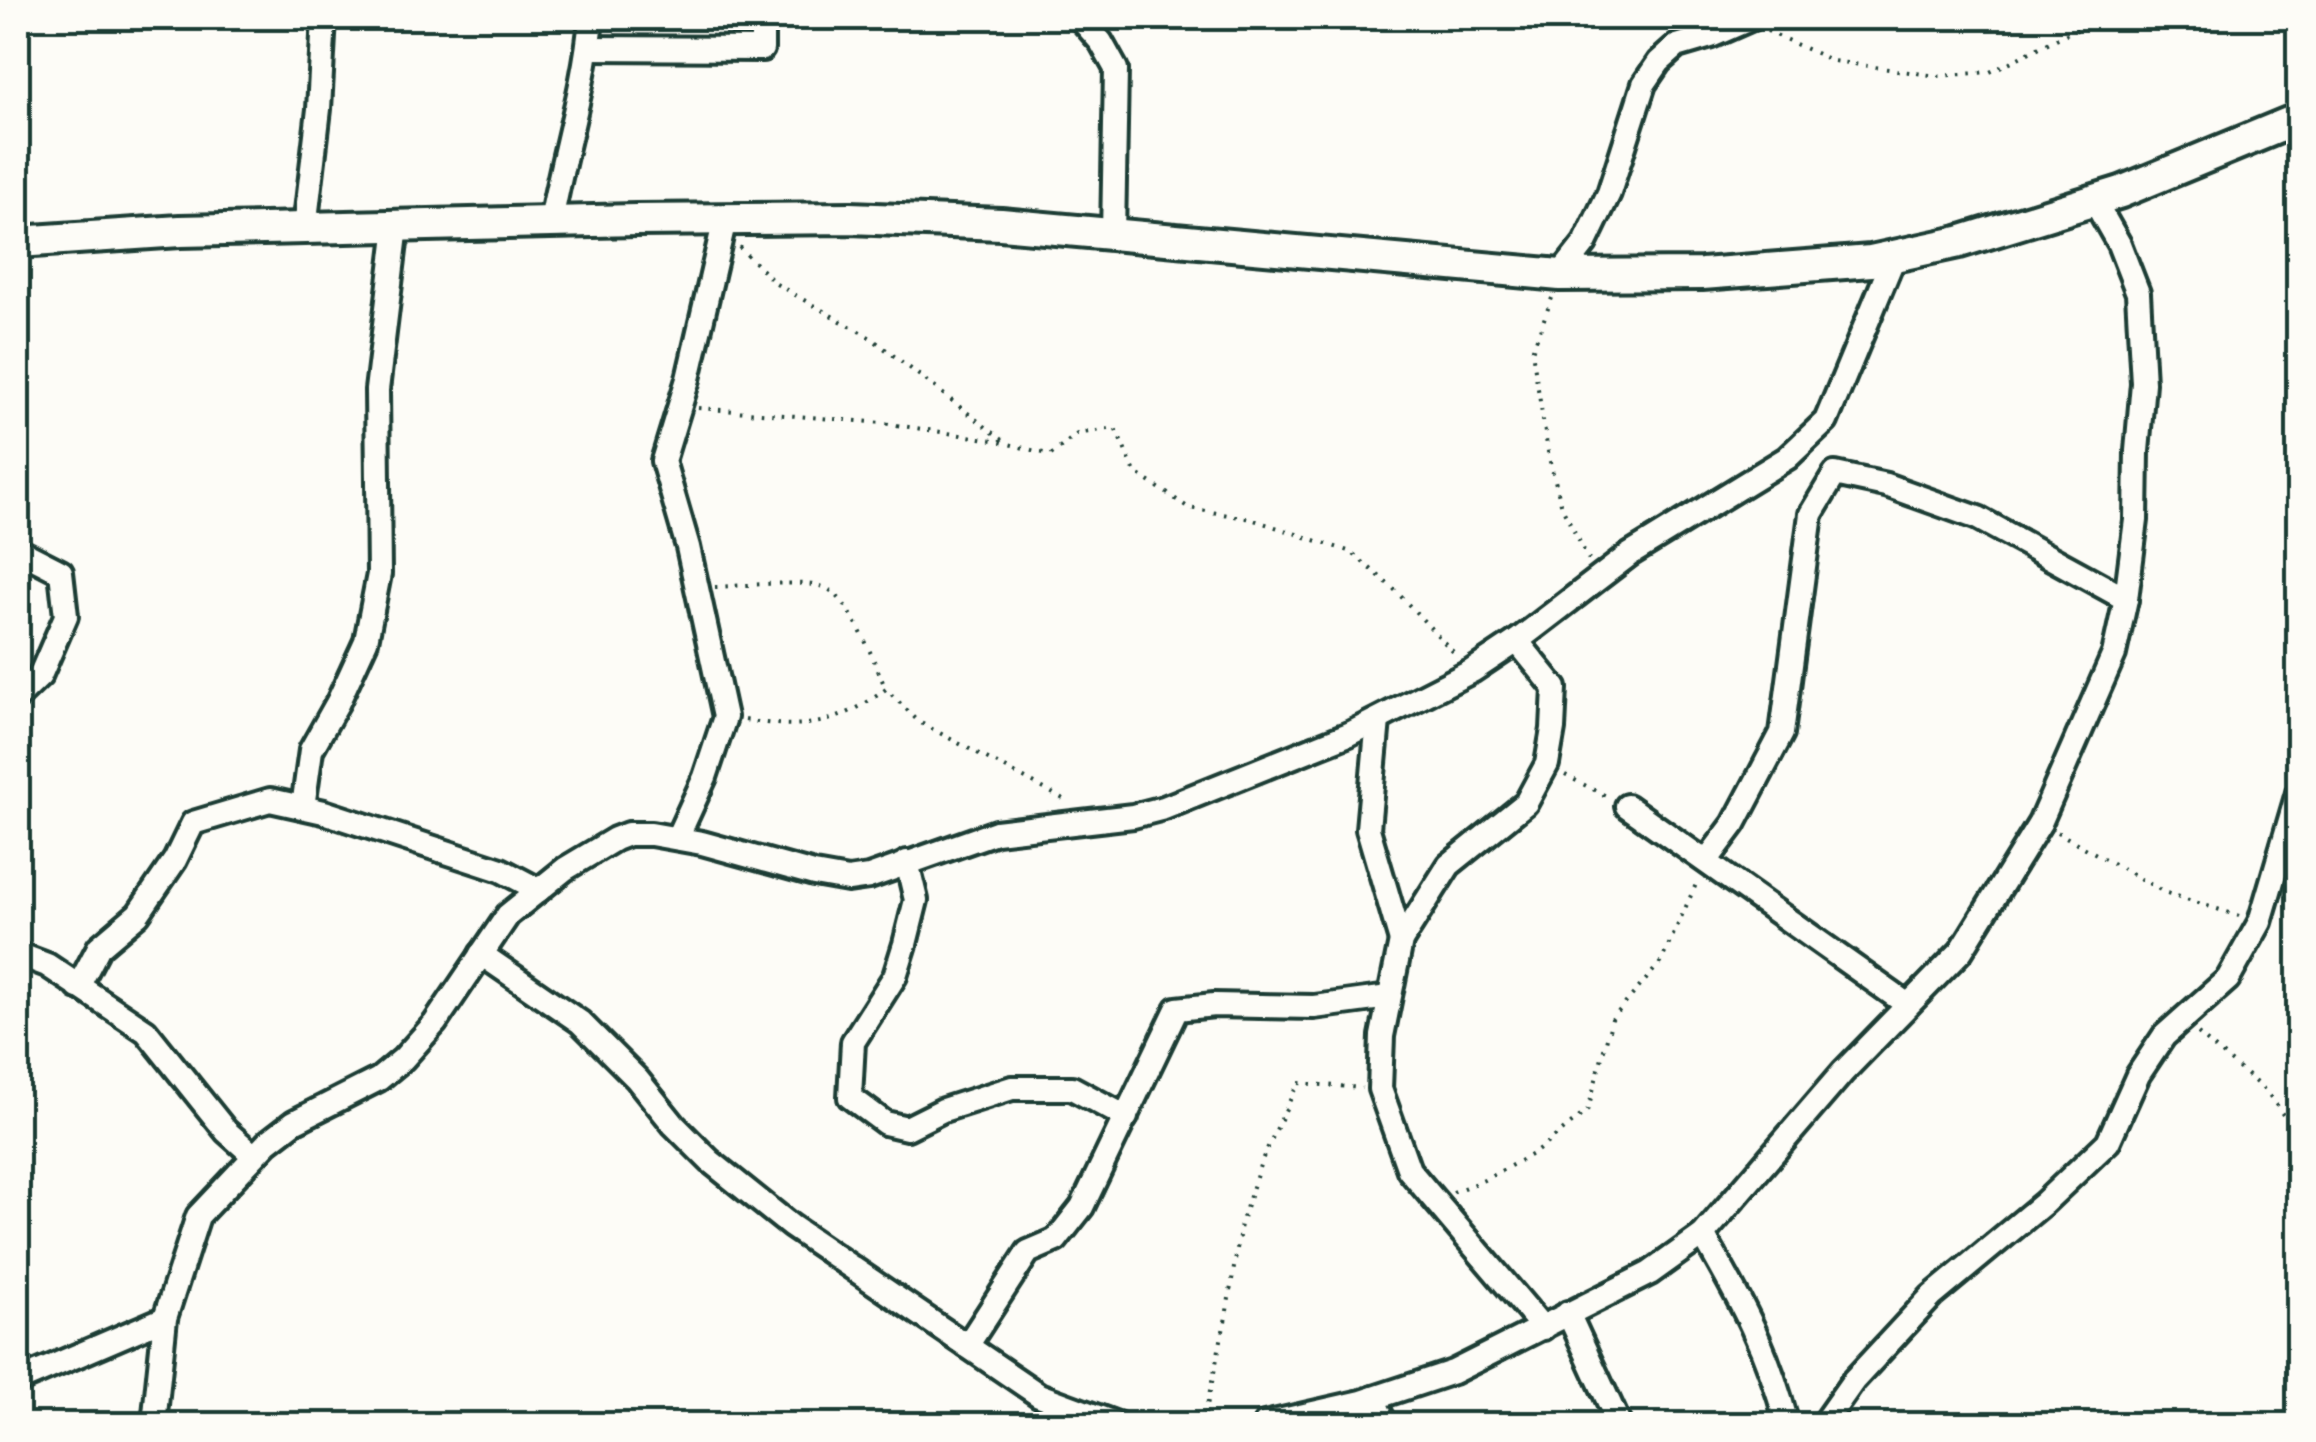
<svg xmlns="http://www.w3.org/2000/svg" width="2316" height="1442" font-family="'Patrick Hand',sans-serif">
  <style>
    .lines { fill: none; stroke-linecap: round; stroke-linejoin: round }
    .minor-casing { stroke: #1f3d34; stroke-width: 30 }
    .major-casing { stroke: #1f3d34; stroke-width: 38 }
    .path { stroke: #1f3d34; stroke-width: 4; stroke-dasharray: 2.5 8; stroke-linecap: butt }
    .minor { stroke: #fdfcf7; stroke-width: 22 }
    .major { stroke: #fdfcf7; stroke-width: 30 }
  </style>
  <rect width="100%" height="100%" fill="#fdfcf7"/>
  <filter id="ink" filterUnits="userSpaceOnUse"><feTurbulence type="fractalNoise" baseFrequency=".01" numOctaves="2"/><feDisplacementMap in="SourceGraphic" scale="20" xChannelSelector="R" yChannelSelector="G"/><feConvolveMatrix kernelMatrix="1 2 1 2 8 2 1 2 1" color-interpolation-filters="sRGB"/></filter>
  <g filter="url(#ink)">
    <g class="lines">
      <g class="minor-casing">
        <g id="minor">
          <polyline points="1080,18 1101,42 1116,69 1113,235"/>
          <polyline points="588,48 762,49 762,18"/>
          <path d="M551 222C563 153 585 87 591 18"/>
          <polyline points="305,228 319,109 324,18"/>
          <polyline points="1560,275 1585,243 1609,193 1644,84 1659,62 1677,46 1711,36 1752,18"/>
          <polyline points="18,550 61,572 66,616 40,676 18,697"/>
          <polyline points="1517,641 1555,688 1553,729 1547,764 1526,803 1449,865 1401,941 1382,1036 1380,1089 1409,1170 1543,1328"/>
          <polyline points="1378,720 1368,829 1401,941"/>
          <polyline points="1627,806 1908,1005"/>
          <polyline points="303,807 311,750 338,702 366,641 379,574 377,390 397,226"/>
          <polyline points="677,838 705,777 725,717 688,547 663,461 688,379 725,219"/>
          <polyline points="1707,860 1734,824 1782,733 1811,514 1835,474 1886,485 1978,518 2126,599"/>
          <polyline points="907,862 916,900 905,944 895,976 853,1042 850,1097 885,1123 907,1128 943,1110 1012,1088 1072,1088 1126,1117"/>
          <polyline points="18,954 47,965 146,1031 226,1131 254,1156"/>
          <polyline points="481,954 580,1022 637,1079 674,1125 710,1161 791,1226 1039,1395 1117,1424"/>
          <polyline points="78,987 99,947 138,914 175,860 193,823 270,800 324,812 501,870 539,890"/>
          <path d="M1703 1235C1741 1301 1768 1350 1787 1424"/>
          <polyline points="1568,1313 1619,1424"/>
          <polyline points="967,1346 1028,1252 1056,1240 1082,1207 1177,1009 1214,1005 1314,1007 1389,997"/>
          <polyline points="18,1381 165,1318"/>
          <polyline points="1373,1398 1385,1424"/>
          <polyline points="154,1424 165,1318 198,1216 268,1142 294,1122 379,1079 403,1059 435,1023 508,915 565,869 615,839 628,834 651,834 702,843 814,874 848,880 869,877 996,832 1133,816 1164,808 1349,734 1472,671 1517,641 1629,555 1787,458 1826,421 1894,257"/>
          <polyline points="1265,1424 1362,1402 1453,1372 1650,1273 1703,1235 1843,1072 1961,951 2040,823 2114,654 2126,599 2136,520 2137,451 2143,383 2138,293 2119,244 2094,200"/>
          <polyline points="1823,1424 1854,1380 1932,1296 2044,1203 2108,1142 2138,1075 2164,1036 2228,979 2260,922 2298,793"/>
        </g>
      </g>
      <g class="major-casing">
        <polyline id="major" points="18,242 180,231 636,220 850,218 1001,224 1560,275 1702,274 1871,261 1959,242 2121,192 2298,119"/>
      </g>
      <g class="path">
        <polyline points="1767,31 1833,61 1937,76 1990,72 2066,34 2108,18"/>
        <polyline points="739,247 776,284 871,338 1004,441"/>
        <polyline points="1552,298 1532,351 1549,458 1562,507 1589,560"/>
        <polyline points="698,408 883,423 993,440 1051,455 1077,434 1115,428 1135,472 1189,508 1251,519 1351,552 1392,587 1458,657"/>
        <path d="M715 587C740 586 805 579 826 588 853 601 874 663 886 689"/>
        <path d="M745 720C804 730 837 726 886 689L919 722 1067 801"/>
        <polyline points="1565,775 1610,798"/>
        <polyline points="2057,832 2164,892 2239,916"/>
        <polyline points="2198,1034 2267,1092 2298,1136"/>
        <polyline points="1453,1192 1484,1180 1536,1152 1588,1110 1612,1019 1661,962 1697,882"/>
        <polyline points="1203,1424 1226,1317 1241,1224 1261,1162 1298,1083 1362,1088"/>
      </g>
      <use href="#minor" class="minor"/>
      <use href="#major" class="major"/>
    </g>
  </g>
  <rect width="2316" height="1442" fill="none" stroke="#fdfcf7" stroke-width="60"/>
  <rect x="30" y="30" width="2256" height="1382" fill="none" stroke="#1f3d34" stroke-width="4" filter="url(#ink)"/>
</svg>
